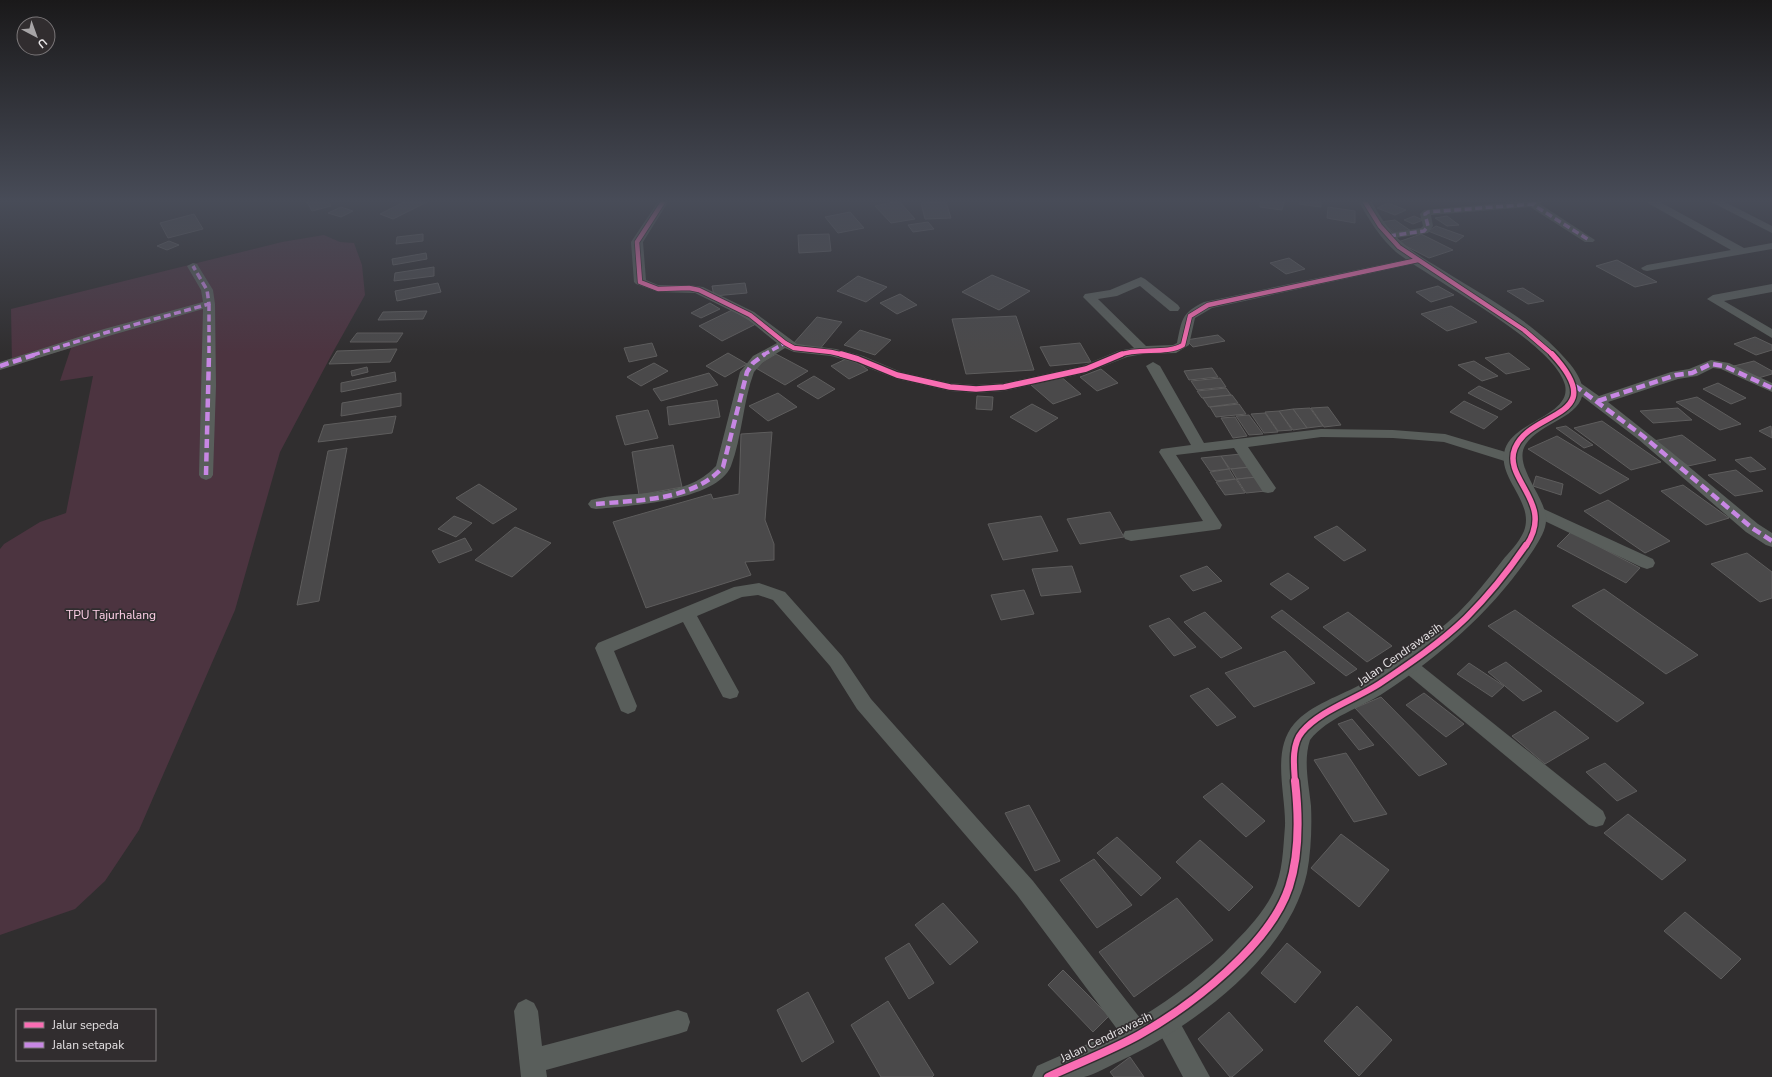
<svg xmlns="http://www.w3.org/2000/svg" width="1772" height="1077" font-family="'Nunito Sans',sans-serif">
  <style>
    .green { fill: #4c3440 }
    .building { fill: #4a494a; stroke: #5e5d5d }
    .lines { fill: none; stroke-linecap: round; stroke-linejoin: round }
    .minor { fill: #595e5b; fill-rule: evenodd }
    .tertiary { fill: #595e5b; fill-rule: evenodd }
    .quiet-far1 { stroke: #c787e3; stroke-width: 3.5; stroke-dasharray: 7 3.5; stroke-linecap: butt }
    .quiet { stroke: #c787e3; stroke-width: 4.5; stroke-dasharray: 9 4.5; stroke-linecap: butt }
    .cycleway-far3-casing { stroke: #312d2f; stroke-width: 6 }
    .cycleway-far2-casing { stroke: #312d2f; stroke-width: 8 }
    .cycleway-far1-casing { stroke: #312d2f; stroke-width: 9 }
    .cycleway-casing { stroke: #312d2f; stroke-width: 11 }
    .cycleway-far3 { stroke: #f96db3; stroke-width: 4.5 }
    .cycleway-far2 { stroke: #f96db3; stroke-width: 5.5 }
    .cycleway-far1 { stroke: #f96db3; stroke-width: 6 }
    .cycleway { stroke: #f96db3; stroke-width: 8 }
    .labels { text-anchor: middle; stroke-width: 3.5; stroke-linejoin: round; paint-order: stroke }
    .park-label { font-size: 12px; fill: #ffd1e8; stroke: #312d2f }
    .street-label { font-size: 12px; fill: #e7e4e6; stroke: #312d2f }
  </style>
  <rect width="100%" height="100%" fill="#302e2f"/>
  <polygon class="green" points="324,235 340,242 354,243 362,265 365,295 333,352 280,452 235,610 139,830 105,881 75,909 0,935 0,549 4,544 40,522 66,513 93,376 60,381 71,348 12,365 11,309 282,242"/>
  <g class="building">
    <polygon points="307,202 329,202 331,206 312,211"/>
    <polygon points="404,202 427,202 393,219 380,214"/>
    <polygon points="894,202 900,202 915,219 891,223 875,206"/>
    <polygon points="946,202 951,218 925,219 921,203"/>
    <polygon points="1260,202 1284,202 1282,210 1260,207"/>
    <polygon points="1300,202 1321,202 1321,207 1299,204"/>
    <polygon points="1388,203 1406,210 1395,215 1377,208"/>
    <polygon points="341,207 353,211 341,217 328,213"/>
    <polygon points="1328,207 1355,211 1355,223 1327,218"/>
    <polygon points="850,212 864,228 838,233 825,217"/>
    <polygon points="194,214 203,229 168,238 160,223"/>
    <polygon points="1414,216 1423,220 1413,224 1404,220"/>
    <polygon points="1447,216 1459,225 1447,226 1435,218"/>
    <polygon points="1395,220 1411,231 1396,234 1380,222"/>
    <polygon points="928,222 934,229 913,232 908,225"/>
    <polygon points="1436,226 1464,236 1456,242 1428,231"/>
    <polygon points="423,234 423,241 396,244 397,237"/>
    <polygon points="829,234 831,251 799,253 798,235"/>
    <polygon points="1421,234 1453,250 1429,258 1398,242"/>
    <polygon points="169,241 179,245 167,250 157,246"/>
    <polygon points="426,253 427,259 393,265 392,259"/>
    <polygon points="1289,258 1305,269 1286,274 1270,263"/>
    <polygon points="1617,260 1657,282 1635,287 1596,266"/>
    <polygon points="434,267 434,276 394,281 395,273"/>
    <polygon points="992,275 1030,291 999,310 962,292"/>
    <polygon points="858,276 887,287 866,302 837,291"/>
    <polygon points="438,283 441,292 397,301 395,291"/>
    <polygon points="745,283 747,293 714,296 712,286"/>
    <polygon points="1438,286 1454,295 1431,302 1416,292"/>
    <polygon points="1523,288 1544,301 1528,304 1507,291"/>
    <polygon points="900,294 917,305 897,314 880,303"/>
    <polygon points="710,303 720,309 701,318 691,313"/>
    <polygon points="1451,306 1477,322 1447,331 1421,314"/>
    <polygon points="732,310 756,324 722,341 699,326"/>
    <polygon points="427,311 423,319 378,320 383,312"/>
    <polygon points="1016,316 1034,370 966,374 952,319"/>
    <polygon points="817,317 842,322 819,350 793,344"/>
    <polygon points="860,330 891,340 875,355 844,345"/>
    <polygon points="357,333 403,333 397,342 350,342"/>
    <polygon points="1218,335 1225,341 1193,347 1186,340"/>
    <polygon points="1755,337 1772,345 1772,350 1756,355 1734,344"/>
    <polygon points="652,343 657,356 629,362 624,348"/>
    <polygon points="1080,343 1091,362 1050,366 1040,347"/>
    <polygon points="397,349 390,362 329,364 337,351"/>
    <polygon points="728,353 747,364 725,377 706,366"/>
    <polygon points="1509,353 1530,369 1506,374 1485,358"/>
    <polygon points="776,354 808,371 785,385 754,367"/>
    <polygon points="850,357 868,370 849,379 831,366"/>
    <polygon points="1474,361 1498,376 1482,381 1458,365"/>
    <polygon points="1754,361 1772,371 1772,374 1755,379 1734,366"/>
    <polygon points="654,363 668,371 641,386 627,377"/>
    <polygon points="367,367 368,372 352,376 351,371"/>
    <polygon points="1212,368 1218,377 1189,380 1184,371"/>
    <polygon points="1101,369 1118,383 1097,391 1080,377"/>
    <polygon points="395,372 396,381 341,392 341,383"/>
    <polygon points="709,373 718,385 661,401 653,389"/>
    <polygon points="1059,375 1081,394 1053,404 1031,385"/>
    <polygon points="814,376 835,389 818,399 797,386"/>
    <polygon points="1220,378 1226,387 1197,390 1191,381"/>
    <polygon points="1718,383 1746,398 1731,404 1703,389"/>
    <polygon points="1479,386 1512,402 1501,410 1468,393"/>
    <polygon points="1226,388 1231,395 1202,398 1197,391"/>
    <polygon points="401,393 401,406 341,416 342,403"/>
    <polygon points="778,393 797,407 768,421 749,406"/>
    <polygon points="1232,395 1238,403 1209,407 1203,398"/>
    <polygon points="977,396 993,397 992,410 976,409"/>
    <polygon points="1697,397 1741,424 1720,430 1676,402"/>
    <polygon points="717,400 720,417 669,425 667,407"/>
    <polygon points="1464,401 1498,417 1484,429 1450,412"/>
    <polygon points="1032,404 1058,418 1036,432 1010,417"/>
    <polygon points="1239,404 1246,414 1216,417 1210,407"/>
    <polygon points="1328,407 1341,425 1324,427 1311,408"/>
    <polygon points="1310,408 1323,426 1307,428 1293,409"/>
    <polygon points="1678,408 1692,420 1653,423 1640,411"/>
    <polygon points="1293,409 1307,428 1293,430 1279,411"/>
    <polygon points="648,410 658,438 625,445 616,416"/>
    <polygon points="1279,411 1292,430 1278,431 1265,412"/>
    <polygon points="1265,413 1278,432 1264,433 1251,414"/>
    <polygon points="1249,415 1263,434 1249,435 1236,416"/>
    <polygon points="396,416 392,433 318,442 324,425"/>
    <polygon points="1235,417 1247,436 1233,438 1221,418"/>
    <polygon points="1602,421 1661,462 1631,470 1574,428"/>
    <polygon points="1566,426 1593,445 1584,448 1556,428"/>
    <polygon points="1771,426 1772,438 1759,431"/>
    <polygon points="772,432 765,520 774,544 774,560 745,562 751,575 646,608 613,522 711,494 713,499 739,494 741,434"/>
    <polygon points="1682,435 1716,460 1688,466 1654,441"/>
    <polygon points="1557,436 1629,479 1600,494 1528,449"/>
    <polygon points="673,445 682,487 639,495 632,452"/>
    <polygon points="347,448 319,601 297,605 328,451"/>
    <polygon points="1241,454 1249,467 1230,469 1221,456"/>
    <polygon points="1221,456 1229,469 1210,471 1201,458"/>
    <polygon points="1751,457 1766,469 1750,472 1735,460"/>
    <polygon points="1250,467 1256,477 1237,479 1231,469"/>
    <polygon points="1229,469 1235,479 1216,481 1210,472"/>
    <polygon points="1736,470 1763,491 1735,496 1708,475"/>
    <polygon points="1536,476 1563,484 1561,495 1533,486"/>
    <polygon points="1257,477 1266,491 1246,493 1237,479"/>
    <polygon points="1236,479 1245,493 1225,495 1216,482"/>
    <polygon points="479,484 517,509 493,524 456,498"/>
    <polygon points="1683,485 1729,518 1706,525 1661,491"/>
    <polygon points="1608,500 1670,541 1645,553 1584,511"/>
    <polygon points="1110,512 1124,537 1080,544 1067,519"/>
    <polygon points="454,516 472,523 456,537 438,529"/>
    <polygon points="1041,516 1058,551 1003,560 988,524"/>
    <polygon points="1337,526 1366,550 1344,561 1314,537"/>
    <polygon points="515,527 551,543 512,577 475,560"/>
    <polygon points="1571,532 1640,568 1626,583 1557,546"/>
    <polygon points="465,538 472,550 439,563 432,551"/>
    <polygon points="1747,553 1772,572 1772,598 1760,602 1711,564"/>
    <polygon points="1072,566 1081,592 1041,596 1032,569"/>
    <polygon points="1207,566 1222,581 1193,591 1180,576"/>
    <polygon points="1288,573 1309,588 1291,600 1270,584"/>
    <polygon points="1604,589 1698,655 1666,674 1572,606"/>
    <polygon points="1024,590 1034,614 1001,620 991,595"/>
    <polygon points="1282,610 1357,669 1346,676 1271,617"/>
    <polygon points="1515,610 1644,703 1617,722 1488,626"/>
    <polygon points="1205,612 1242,648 1221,658 1184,622"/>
    <polygon points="1348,612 1392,646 1367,662 1323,627"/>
    <polygon points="1169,618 1196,647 1174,656 1149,626"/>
    <polygon points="1285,651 1315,683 1254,707 1225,673"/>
    <polygon points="1506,662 1542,691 1523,701 1488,672"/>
    <polygon points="1469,663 1504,686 1492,697 1457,674"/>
    <polygon points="1208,688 1236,717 1217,726 1190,696"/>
    <polygon points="1424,693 1464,724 1446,737 1406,705"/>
    <polygon points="1381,697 1447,764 1419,776 1355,708"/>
    <polygon points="1555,711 1589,738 1545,764 1512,736"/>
    <polygon points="1352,719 1374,745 1359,750 1338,724"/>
    <polygon points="1346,753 1387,814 1354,822 1314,760"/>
    <polygon points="1605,763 1637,791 1617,801 1586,772"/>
    <polygon points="1222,783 1265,821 1246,837 1203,797"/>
    <polygon points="1029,805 1060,861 1035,871 1005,813"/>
    <polygon points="1628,814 1686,860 1662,880 1604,833"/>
    <polygon points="1341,834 1389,870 1359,907 1311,868"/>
    <polygon points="1117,837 1161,878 1141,896 1097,853"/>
    <polygon points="1200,840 1253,887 1229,911 1176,862"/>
    <polygon points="1094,859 1132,905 1097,928 1060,880"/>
    <polygon points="1177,898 1213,940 1134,997 1099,952"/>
    <polygon points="943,903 978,942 950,965 915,925"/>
    <polygon points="1685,912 1741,959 1721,979 1664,931"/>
    <polygon points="909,943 934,983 909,999 885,958"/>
    <polygon points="1287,943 1321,972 1295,1003 1261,973"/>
    <polygon points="1063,970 1109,1016 1093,1032 1048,985"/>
    <polygon points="808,992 834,1042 802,1062 777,1010"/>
    <polygon points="888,1001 934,1075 932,1077 881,1077 851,1025"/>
    <polygon points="1357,1006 1392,1040 1359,1076 1324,1041"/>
    <polygon points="1229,1012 1263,1050 1232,1077 1230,1077 1198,1039"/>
    <polygon points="1130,1057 1144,1077 1114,1077 1110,1072"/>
  </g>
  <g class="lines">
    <g class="minor">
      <path d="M658 202H668L643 242 646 280 658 285H689L703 287 754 312 797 344 836 349 863 356 901 372 950 383 976 385 1004 383 1082 366 1118 351 1134 348 1083 297 1085 294 1110 290 1141 277 1145 279 1178 305 1180 308 1178 311H1170L1140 286 1117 296 1098 299 1146 346 1173 345 1177 343C1182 320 1181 313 1204 302L1418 257 1424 260 1418 263 1212 308 1195 318 1189 345 1176 353 1143 354 1127 357 1086 373 1004 391 976 393 950 391 897 379 853 362 831 356 794 352 785 348 763 362 754 372C743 401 742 438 731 466 717 501 628 506 596 509L591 508 588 504 591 500C632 489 684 501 716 466L740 372 753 356 777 343 746 318 695 293 658 292 636 284 634 282 631 242Z"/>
      <polygon points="1511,202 1541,202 1540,204 1595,240 1593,242 1585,242 1530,207 1431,215 1433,226 1428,233 1389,239 1384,236 1389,233 1421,228 1423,226 1420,214 1424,210"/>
      <polygon points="1646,202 1660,202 1744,248 1772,243 1772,249 1647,271 1643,270 1641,268 1647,265 1731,250"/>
      <polygon points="1711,202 1725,202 1772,226 1772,233"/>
      <polygon points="193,263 197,264 213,290 215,304 216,386 213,475 211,478 206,480 201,478 199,475 203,309 112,335 0,370 0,362 104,329 203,302 201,290 187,266"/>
      <polygon points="1772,284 1772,292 1724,301 1772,329 1772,338 1707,299 1713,295"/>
      <polygon points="1711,360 1729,363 1772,383 1772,392 1721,369 1713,368 1697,376 1678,379 1608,402 1670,451 1758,524 1772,533 1772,547 1766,545 1746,532 1638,439 1567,385 1569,382 1579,382 1599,396 1671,372 1689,369"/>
      <polygon points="1153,362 1160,366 1204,443 1321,429 1393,430 1445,434 1519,456 1521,459 1519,462 1514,464 1444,442 1393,438 1321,437 1248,447 1276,488 1273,492 1268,493 1263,492 1234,448 1176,455 1222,525 1220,529 1214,530 1131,541 1125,539 1123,535 1125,531 1203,521 1159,452 1161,449 1191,445 1146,366"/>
      <polygon points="1535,505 1653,559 1655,563 1653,567 1647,569 1641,567 1530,514 1527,510 1530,506"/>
      <polygon points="759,583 785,592 842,656 871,699 1033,881 1147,1027 1150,1036 1147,1045 1138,1048 1129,1045 1017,895 857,709 830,666 773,600 758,595 742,597 697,616 739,692 737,697 730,699 723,697 683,622 614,651 637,706 635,711 628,714 621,711 595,648 598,643 734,587"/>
      <polygon points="1407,657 1413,659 1603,811 1606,818 1603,825 1596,827 1589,825 1401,669 1398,664 1401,659"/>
      <polygon points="526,999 534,1003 538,1011 542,1046 678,1010 687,1013 690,1022 687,1031 678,1034 546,1070 547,1077 521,1077 514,1011 518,1003"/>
      <polygon points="1164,1007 1173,1010 1210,1077 1183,1077 1152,1019 1155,1010"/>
    </g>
    <path class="tertiary" d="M1359 202H1372C1380 217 1390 232 1403 243 1414 253 1428 261 1441 269 1485 297 1537 323 1570 364 1610 414 1544 417 1526 444 1512 464 1544 495 1546 517 1547 529 1540 539 1534 549 1495 608 1444 653 1385 692 1361 708 1328 717 1310 740 1303 761 1309 785 1311 806 1312 827 1311 852 1307 873 1289 956 1193 1027 1120 1061 1109 1066 1096 1074 1084 1077 1072 1077 1046 1077 1032 1077L1037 1066C1067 1052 1098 1041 1127 1025 1167 1003 1204 975 1235 942 1249 928 1264 911 1273 893 1283 873 1283 849 1285 826 1286 794 1271 751 1294 724 1311 704 1341 696 1363 683 1396 663 1430 639 1458 613 1474 597 1488 579 1502 561 1509 552 1519 543 1524 531 1535 501 1496 478 1505 449 1514 421 1572 415 1565 385 1554 342 1433 281 1396 252 1381 239 1369 220 1359 202Z"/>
    <g class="quiet-far1">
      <polyline points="1536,202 1532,204 1589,240"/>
      <polyline points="1389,236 1424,231 1428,226 1425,214 1428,212 1532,204"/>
      <polyline points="209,304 209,355"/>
      <polyline points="33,355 108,332 209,304 207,290 193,266"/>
      <polyline points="763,355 785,343"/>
    </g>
    <g class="quiet">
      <polyline points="0,366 37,354"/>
      <polyline points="1574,385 1643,436 1752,528 1772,541"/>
      <polyline points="1598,401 1676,375 1692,373 1711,364 1724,366 1772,388"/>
      <polyline points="206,475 209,354"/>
      <path d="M596 504C638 500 693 501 723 467L747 372 753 363 765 354"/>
    </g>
    <g class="cycleway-far3-casing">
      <g id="cycleway-far3">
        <polyline points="663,202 637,242 640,282 658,289 689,288 699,290 750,315 785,343 794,348 831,352 844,355"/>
        <polyline points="1365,202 1380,226 1399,247 1524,330 1553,355"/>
        <path d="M1119 355C1139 347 1166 355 1183 345L1190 316 1208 305 1418 260"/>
      </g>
    </g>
    <g class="cycleway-far2-casing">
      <g id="cycleway-far2">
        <polyline points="841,354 858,359 897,375 950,387 976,389 1004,387 1086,369 1122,354"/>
        <path d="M1526 546C1556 502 1502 480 1515 448 1531 409 1612 419 1552 354"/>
      </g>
    </g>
    <g class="cycleway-far1-casing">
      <path id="cycleway-far1" d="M1295 782C1294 767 1291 745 1302 732 1319 711 1356 699 1379 684 1409 664 1440 643 1466 618 1488 596 1509 570 1526 545"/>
    </g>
    <g class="cycleway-casing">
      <path id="cycleway" d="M1048 1077C1078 1063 1110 1051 1139 1035 1191 1006 1270 945 1289 887 1300 853 1299 816 1295 781"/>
    </g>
    <use href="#cycleway-far3" class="cycleway-far3"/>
    <use href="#cycleway-far2" class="cycleway-far2"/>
    <use href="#cycleway-far1" class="cycleway-far1"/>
    <use href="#cycleway" class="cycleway"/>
  </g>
  <linearGradient id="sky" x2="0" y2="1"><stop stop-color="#1a191a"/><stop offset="0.57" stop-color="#484c58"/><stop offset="1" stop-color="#484c58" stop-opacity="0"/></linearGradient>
  <rect width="1772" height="353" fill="url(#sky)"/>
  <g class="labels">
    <g class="park-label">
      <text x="111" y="619">TPU Tajurhalang</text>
    </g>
    <g class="street-label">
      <text transform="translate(1400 654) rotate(-35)" y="4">Jalan Cendrawasih</text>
      <text transform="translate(1106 1037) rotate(-26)" y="4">Jalan Cendrawasih</text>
    </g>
  </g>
  <rect x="16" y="1009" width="140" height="52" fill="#312d2f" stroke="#7a7678"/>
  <rect x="24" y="1022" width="20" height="6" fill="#f96db3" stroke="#7a7678"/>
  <text x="52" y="1029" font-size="12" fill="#e7e4e6">Jalur sepeda</text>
  <rect x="24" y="1042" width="20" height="6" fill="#c787e3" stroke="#7a7678"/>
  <text x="52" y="1049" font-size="12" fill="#e7e4e6">Jalan setapak</text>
  <g transform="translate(36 36) rotate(139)"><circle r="19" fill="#312d2f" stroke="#7a7678"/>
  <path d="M0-3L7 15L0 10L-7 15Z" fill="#a7a4a6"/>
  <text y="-6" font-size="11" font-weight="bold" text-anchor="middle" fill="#e7e4e6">U</text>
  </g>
</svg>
